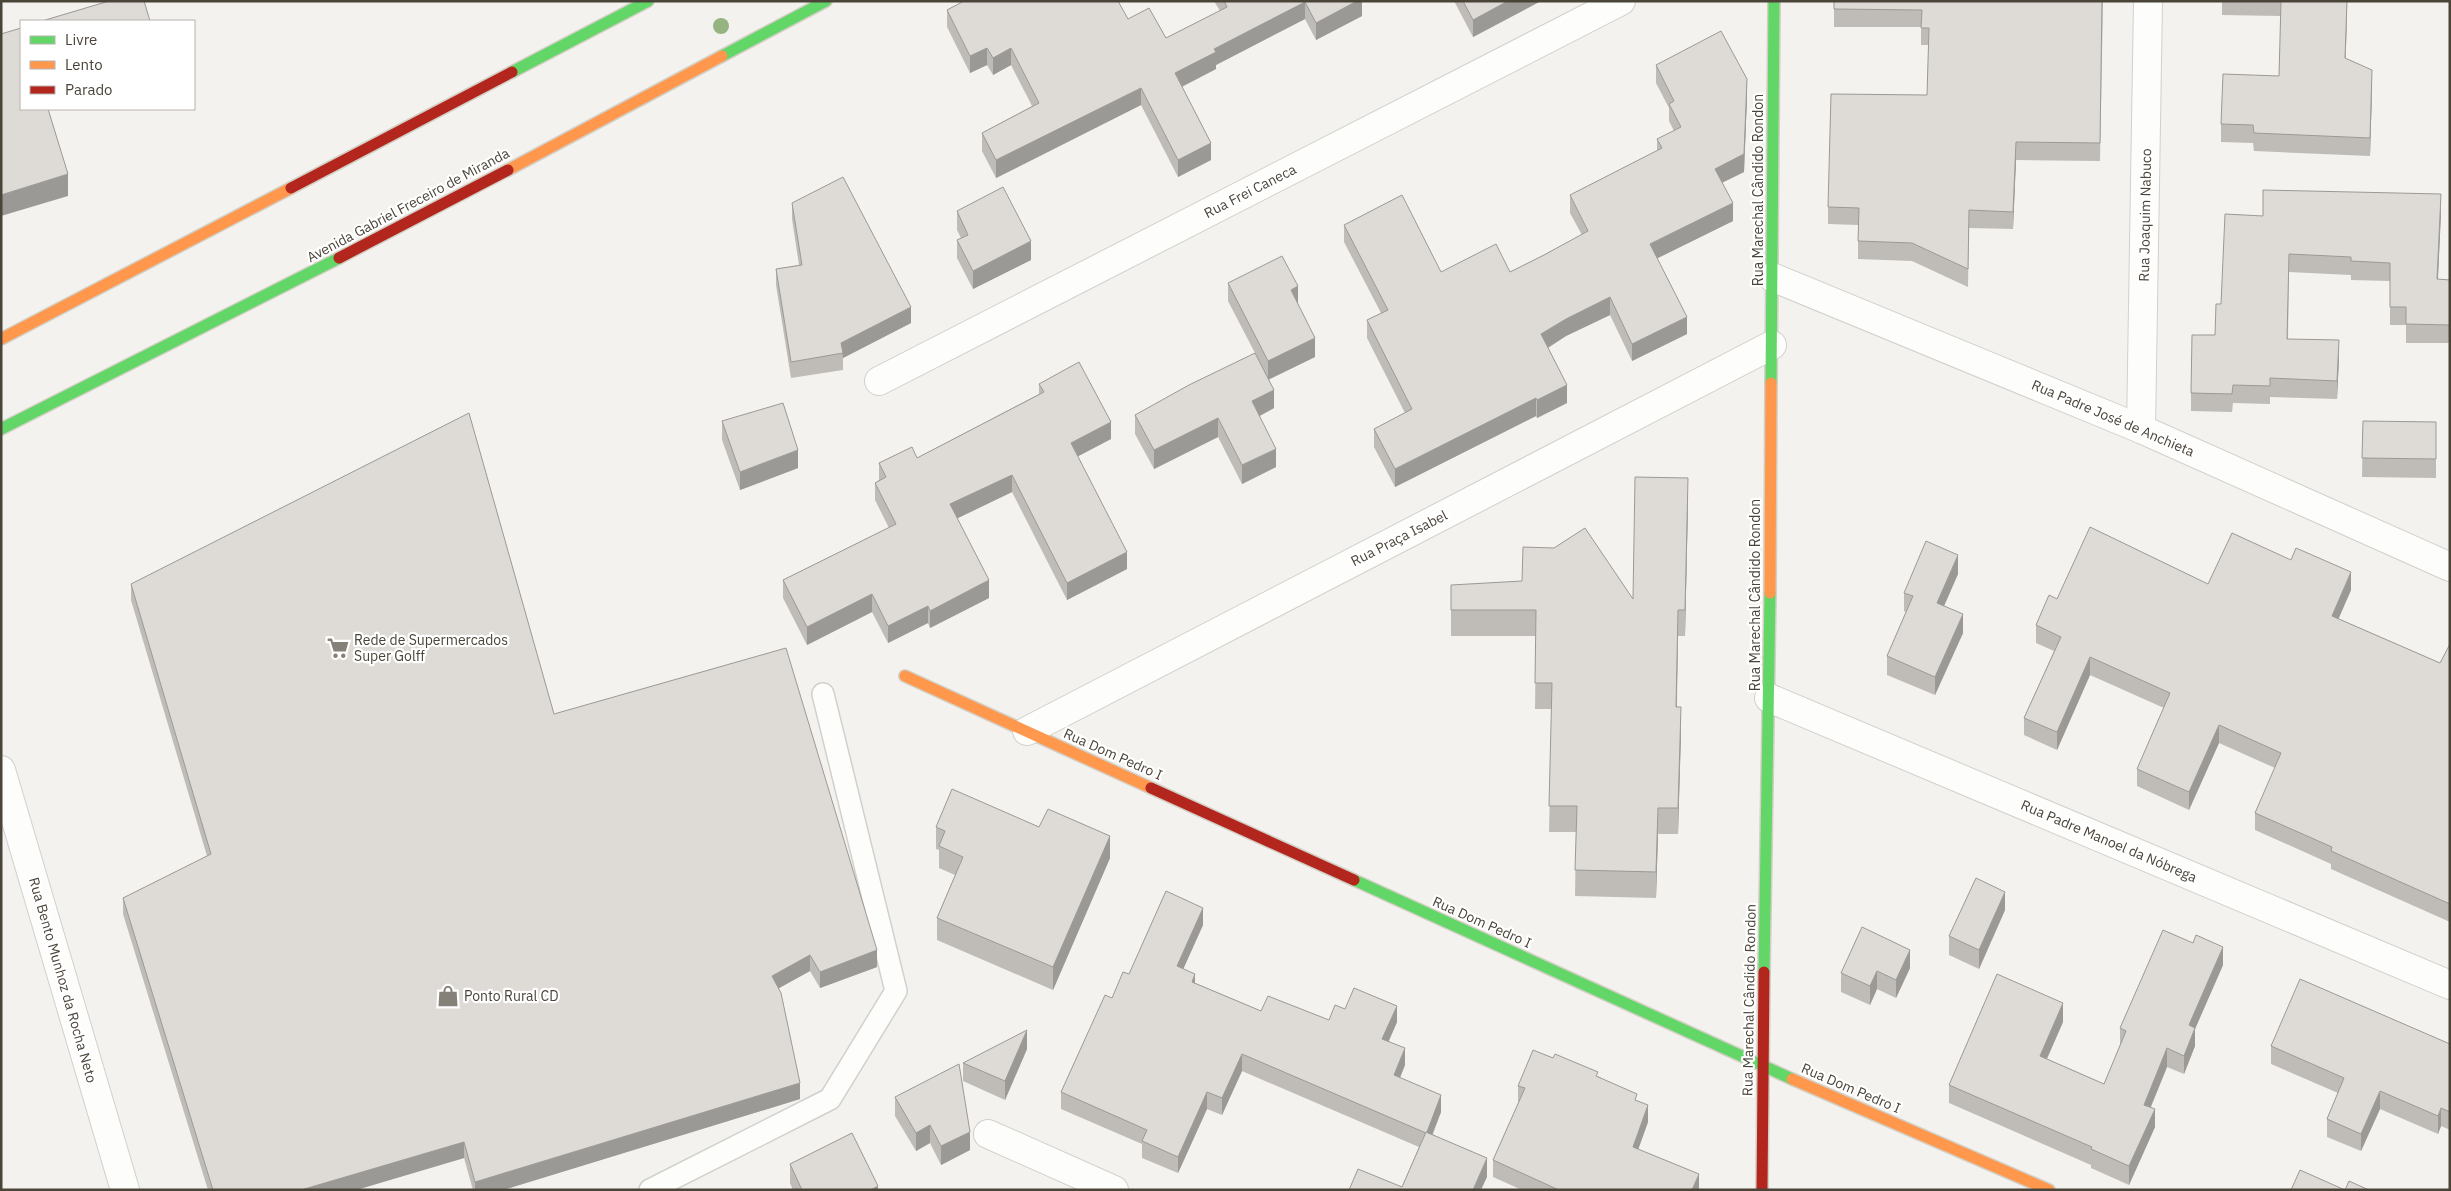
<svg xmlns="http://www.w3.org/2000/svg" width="2451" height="1191" font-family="'IBM Plex Sans',sans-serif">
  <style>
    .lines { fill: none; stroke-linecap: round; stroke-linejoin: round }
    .lane-casing { stroke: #d2d0cb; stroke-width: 24 }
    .street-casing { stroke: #d2d0cb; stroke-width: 30 }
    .fast-casing { stroke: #d3cfc5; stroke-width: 14 }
    .slow-casing { stroke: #d3cfc5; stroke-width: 14 }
    .jam-casing { stroke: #d3cfc5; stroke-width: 14 }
    .lane { stroke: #fdfdfc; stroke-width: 21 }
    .street { stroke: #fdfdfc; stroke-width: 28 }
    .fast { stroke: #63d668; stroke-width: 11 }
    .slow { stroke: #ff974d; stroke-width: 11 }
    .jam { stroke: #b3261e; stroke-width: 11 }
    .tree { fill: #96b382 }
    .wall { fill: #bfbcb8 }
    .shaded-wall { fill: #9b9996 }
    .building { fill: #dedbd6; stroke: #9b9996 }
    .labels { text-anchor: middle; stroke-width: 4.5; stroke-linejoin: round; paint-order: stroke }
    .street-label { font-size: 14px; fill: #4b4439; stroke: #fff }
    .poi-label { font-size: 14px; fill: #4b4439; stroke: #fff; text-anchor: start }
  </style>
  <rect width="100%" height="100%" fill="#f4f2ee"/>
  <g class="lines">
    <g class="lane-casing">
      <polyline id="lane" points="650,1190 830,1099 896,991 823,694"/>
    </g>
    <g class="street-casing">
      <g id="street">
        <polyline points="1772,277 2141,429 2450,567"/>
        <polyline points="879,381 1621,1"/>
        <polyline points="2141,429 2148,1"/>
        <polyline points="1769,698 2450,985"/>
        <polyline points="1027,731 1772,345"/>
        <polyline points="1,770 125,1190"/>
        <polyline points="988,1134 1114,1190"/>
      </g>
    </g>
    <g class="fast-casing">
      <g id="fast">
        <polyline points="722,56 826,1"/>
        <polyline points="512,72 648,1"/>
        <polyline points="1771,383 1774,1"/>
        <polyline points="1,429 339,258"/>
        <polyline points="1354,880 1792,1079"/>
        <polyline points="1764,972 1770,593"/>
      </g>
    </g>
    <g class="slow-casing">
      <g id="slow">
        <polyline points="508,170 722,56"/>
        <polyline points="1,339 291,188"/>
        <polyline points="1770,593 1771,383"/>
        <polyline points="905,676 1151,788"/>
        <polyline points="1792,1079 2049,1190"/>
      </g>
    </g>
    <g class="jam-casing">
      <g id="jam">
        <polyline points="291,188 512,72"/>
        <polyline points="339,258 508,170"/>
        <polyline points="1151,788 1354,880"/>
        <polyline points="1762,1190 1764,972"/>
      </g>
    </g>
    <use href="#lane" class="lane"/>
    <use href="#street" class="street"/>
    <use href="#fast" class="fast"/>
    <use href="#slow" class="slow"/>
    <use href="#jam" class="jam"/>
  </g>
  <circle class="tree" cx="721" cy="26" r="8"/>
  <g class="wall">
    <polygon points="1214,1 1362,1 1362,16 1316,40 1305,19 1216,65 1216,69 1182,87 1211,160 1178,177 1141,105 996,178 982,151 982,133 1032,106 1011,65 993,75 987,65 970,73 947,27 947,10 1128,19 1166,38 1220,11"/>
    <polygon points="1454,1 1541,1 1473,37"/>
    <polygon points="1834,1 2103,1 2100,161 2016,160 2013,229 1969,228 1968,287 1912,261 1858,259 1858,225 1828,224 1828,207 1927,95 1929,45 1921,45 1921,27 1834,27"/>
    <polygon points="2222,1 2347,1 2345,59 2372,88 2370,156 2254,151 2253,143 2221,142 2221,124 2279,76 2281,16 2222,15"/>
    <polygon points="1656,65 1747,97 1744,172 1722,183 1733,221 1657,258 1687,334 1632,361 1610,315 1566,336 1548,348 1567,403 1537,418 1536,416 1395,487 1374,447 1374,429 1405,413 1367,338 1367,320 1381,313 1344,242 1344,225 1441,272 1510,272 1544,255 1582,235 1570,213 1570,195 1657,151 1657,139 1674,131 1669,121 1669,108 1656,83"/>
    <polygon points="792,203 911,323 843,358 843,370 791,378 776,285 776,269 799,265 792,219"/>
    <polygon points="957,211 1031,260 973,289 957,258 957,240 961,238 957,230"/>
    <polygon points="2441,213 2438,279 2450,280 2450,343 2406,343 2406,325 2390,325 2390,281 2351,280 2351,275 2289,272 2288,339 2339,358 2337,399 2270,397 2270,404 2233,403 2232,412 2191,411 2191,393 2215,335 2221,304 2263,216"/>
    <polygon points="1228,283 1298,305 1315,357 1269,379 1274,408 1260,416 1276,467 1242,484 1218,437 1154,469 1135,434 1135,415 1255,353 1228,301"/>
    <polygon points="1039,384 1111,439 1078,456 1127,569 1067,600 1012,492 957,518 989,598 930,628 928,623 888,643 872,612 807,645 783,598 783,580 889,528 875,500 875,483 879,480 879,463 917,458 1039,394"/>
    <polygon points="722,421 798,468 740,490 722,440"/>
    <polygon points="2363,421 2436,441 2436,478 2362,477"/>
    <polygon points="1688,504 1685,636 1678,636 1677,707 1681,733 1678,834 1658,834 1656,898 1575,896 1576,832 1549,832 1552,709 1535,709 1536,636 1451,636 1451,585 1633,599"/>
    <polygon points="1958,574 1944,606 1963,633 1935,695 1887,675 1887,656 1906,612 1904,611 1904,593"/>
    <polygon points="131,584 554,714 877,967 820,988 810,971 779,988 800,1099 503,1190 473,1190 464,1158 356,1190 208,1190 123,914 123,898 207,856 131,600"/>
    <polygon points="2208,584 2351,590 2338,619 2440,663 2450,644 2450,922 2331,869 2331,864 2255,830 2255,813 2275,768 2219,743 2189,810 2137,786 2137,769 2164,708 2090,675 2057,750 2024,735 2024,718 2054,651 2036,643 2036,625 2057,599"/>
    <polygon points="936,827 1110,858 1053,990 937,940 937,918 955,875 939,868 939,850 936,849"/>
    <polygon points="2005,910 1979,969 1949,955 1949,936"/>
    <polygon points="1203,925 1183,969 1195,983 1261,1011 1329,1020 1345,1009 1397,1022 1389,1041 1405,1065 1400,1078 1441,1112 1433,1134 1487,1177 1402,1187 1419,1147 1242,1071 1222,1115 1207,1109 1178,1173 1142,1158 1142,1144 1061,1109 1061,1092 1112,998 1129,974"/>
    <polygon points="2223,965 2195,1029 2195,1046 2184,1074 2167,1067 2151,1107 2155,1127 2129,1185 2091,1168 2091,1165 1949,1103 1949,1085 2063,1022 2047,1059 2104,1084 2120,1046 2120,1028"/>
    <polygon points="1910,968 1896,998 1877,989 1870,1005 1841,992 1841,973"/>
    <polygon points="2450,1044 2450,1130 2441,1126 2438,1134 2380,1109 2361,1151 2327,1137 2327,1119 2338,1093 2271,1064 2271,1046"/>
    <polygon points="1027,1049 1005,1100 963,1081 963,1063"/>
    <polygon points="1598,1076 1637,1101 1648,1122 1638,1149 1699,1190 1522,1190 1493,1177 1493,1160 1519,1102 1518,1102 1518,1086"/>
    <polygon points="895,1097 970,1150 941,1165 930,1143 916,1151 895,1116"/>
    <polygon points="790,1164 878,1190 793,1190 790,1183"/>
  </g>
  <g class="shaded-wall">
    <polygon points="1357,1 1362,1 1362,16 1316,40 1316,23"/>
    <polygon points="1508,1 1541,1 1473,37 1473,20"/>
    <polygon points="2347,1 2347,18 2345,77 2345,58"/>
    <polygon points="1305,2 1305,19 1216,65 1216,69 1175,90 1175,73 1214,49"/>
    <polygon points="987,48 987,65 970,73 970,56"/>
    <polygon points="1011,48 1011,65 993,75 993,58"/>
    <polygon points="2372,70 2372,88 2370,156 2370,138"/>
    <polygon points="1747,79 1747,97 1744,172 1715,186 1715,169"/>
    <polygon points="1141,88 1141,105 996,178 996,160"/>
    <polygon points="2016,142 2016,160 2013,229 2013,212"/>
    <polygon points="1211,143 1211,160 1178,177 1178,160"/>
    <polygon points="68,174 68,196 1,216 1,195"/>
    <polygon points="2441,194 2441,213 2437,298 2437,279"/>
    <polygon points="1733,203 1733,221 1650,262 1650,244"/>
    <polygon points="1031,241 1031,260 973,289 973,271"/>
    <polygon points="1298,286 1298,305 1291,290"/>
    <polygon points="1610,297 1610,315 1566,336 1541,352 1541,334 1566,319"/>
    <polygon points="911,307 911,323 843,358 841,343"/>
    <polygon points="1687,317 1687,334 1632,361 1632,344"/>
    <polygon points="1315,338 1315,357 1268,380 1268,361"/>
    <polygon points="2339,340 2339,358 2337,399 2337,381"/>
    <polygon points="1567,385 1567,403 1537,418 1537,400"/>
    <polygon points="1274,390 1274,408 1252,420 1252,401"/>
    <polygon points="1536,398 1536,416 1395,487 1395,469"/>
    <polygon points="1218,418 1218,437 1154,469 1154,450"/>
    <polygon points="1111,422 1111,439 1071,460 1071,443"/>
    <polygon points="1276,449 1276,467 1242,484 1242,465"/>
    <polygon points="798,450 798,468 740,490 740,472"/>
    <polygon points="1012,475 1012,492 950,522 950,504"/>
    <polygon points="1688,478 1688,504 1685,636 1685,610"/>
    <polygon points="1127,552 1127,569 1067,600 1067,583"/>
    <polygon points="1958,555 1958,574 1937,622 1937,603"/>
    <polygon points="2351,572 2351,590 2332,634 2332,616"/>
    <polygon points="989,580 989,598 930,628 930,611"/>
    <polygon points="872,594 872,612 807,645 807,627"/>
    <polygon points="928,606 928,623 888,643 888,626"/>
    <polygon points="1678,610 1678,636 1676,732 1676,707"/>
    <polygon points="1963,614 1963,633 1935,695 1935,677"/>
    <polygon points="2090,657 2090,675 2057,750 2057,732"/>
    <polygon points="1681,707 1681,733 1678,834 1678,808"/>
    <polygon points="2219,725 2219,743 2189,810 2189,792"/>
    <polygon points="1658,808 1658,834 1656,898 1656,872"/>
    <polygon points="1110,836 1110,858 1053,990 1053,967"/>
    <polygon points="2005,892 2005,910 1979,969 1979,950"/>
    <polygon points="1203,908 1203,925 1177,983 1177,966"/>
    <polygon points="2223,947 2223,965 2195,1029 2195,1046 2184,1074 2184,1056 2189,1025"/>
    <polygon points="877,950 877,967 820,988 820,972"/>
    <polygon points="1910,950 1910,968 1896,998 1896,980"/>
    <polygon points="810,955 810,971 772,992 772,976"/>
    <polygon points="1877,971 1877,989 1870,1005 1870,986"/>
    <polygon points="1195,974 1195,991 1192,982"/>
    <polygon points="2063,1003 2063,1022 2040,1074 2040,1056"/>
    <polygon points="1397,1006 1397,1022 1382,1056 1382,1039"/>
    <polygon points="1027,1030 1027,1049 1005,1100 1005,1081"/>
    <polygon points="1405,1048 1405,1065 1394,1092 1394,1075"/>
    <polygon points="2167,1048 2167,1067 2144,1123 2144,1105"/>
    <polygon points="1242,1054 1242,1071 1222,1115 1222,1098"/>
    <polygon points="800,1083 800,1099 503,1190 475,1190 475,1182"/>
    <polygon points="2380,1091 2380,1109 2361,1151 2361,1134"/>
    <polygon points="1207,1092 1207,1109 1178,1173 1178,1157"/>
    <polygon points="1441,1095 1441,1112 1426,1150 1426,1133"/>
    <polygon points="1648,1105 1648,1122 1633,1164 1633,1147"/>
    <polygon points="2441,1108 2441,1126 2438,1134 2438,1116"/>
    <polygon points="2155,1109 2155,1127 2129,1185 2129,1166"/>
    <polygon points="930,1125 930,1143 916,1151 916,1133"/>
    <polygon points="970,1132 970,1150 941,1165 941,1146"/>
    <polygon points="464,1142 464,1158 356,1190 301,1190"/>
    <polygon points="1487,1158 1487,1177 1481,1190 1473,1190"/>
    <polygon points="1699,1174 1699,1190 1692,1190"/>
    <polygon points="878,1186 878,1190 871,1190"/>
  </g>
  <g class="building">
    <polygon points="109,1 144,1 150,21 42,21"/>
    <polygon points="964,1 1118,1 1128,19 1149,8 1166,38 1227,7 1224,1 1357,1 1316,23 1305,2 1214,49 1216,52 1175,73 1211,143 1178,160 1141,88 996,160 982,133 1039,103 1011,48 993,58 987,48 970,56 947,10"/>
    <polygon points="1463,1 1508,1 1473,20"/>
    <polygon points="1834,1 2102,1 2100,143 2016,142 2013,212 1969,210 1968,269 1912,243 1858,241 1859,208 1828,207 1831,94 1927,95 1929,28 1921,28 1922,10 1834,9"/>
    <polygon points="2281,1 2347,1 2345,58 2372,70 2370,138 2254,133 2253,125 2221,124 2223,74 2279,76"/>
    <polygon points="21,28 21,109 48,109 68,174 1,195 1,34"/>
    <polygon points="1721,31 1747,79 1744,154 1715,169 1733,203 1650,244 1687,317 1632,344 1610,297 1566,319 1541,334 1567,385 1537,400 1536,398 1395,469 1374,429 1412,409 1367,320 1388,310 1344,225 1402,195 1441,272 1496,244 1510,272 1544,255 1588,231 1570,195 1662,148 1657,139 1681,127 1669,104 1674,101 1656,65"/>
    <polygon points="843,177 911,307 841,343 843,353 791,362 776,269 802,265 792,203"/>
    <polygon points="1003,187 1031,241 973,271 957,240 968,235 957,211"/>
    <polygon points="2263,190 2441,194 2437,279 2450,280 2450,325 2406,324 2406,307 2390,307 2390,263 2351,261 2351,257 2289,254 2287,339 2339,340 2337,381 2270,378 2270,386 2233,385 2232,394 2191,393 2192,335 2215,335 2216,304 2221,304 2225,214 2263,216"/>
    <polygon points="1282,256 1298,286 1291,290 1315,338 1268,361 1228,283"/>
    <polygon points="1255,353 1274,390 1252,401 1276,449 1242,465 1218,418 1154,450 1135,415 1189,385"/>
    <polygon points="1079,362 1111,422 1071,443 1127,552 1067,583 1012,475 950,504 989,580 930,611 928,606 888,626 872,594 807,627 783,580 896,524 875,483 886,477 879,463 912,447 917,458 1044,392 1039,384"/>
    <polygon points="783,403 798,450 740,472 722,421"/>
    <polygon points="469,413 554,714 786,648 877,950 820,972 810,955 772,976 781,993 800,1083 475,1182 464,1142 301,1190 213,1190 123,898 211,854 131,584"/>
    <polygon points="2363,421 2436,422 2436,459 2362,458"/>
    <polygon points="1635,477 1688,478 1685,610 1678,610 1676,707 1681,707 1678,808 1658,808 1656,872 1575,870 1577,806 1549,806 1552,683 1535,683 1536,610 1451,610 1451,585 1522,581 1523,547 1554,548 1585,528 1633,599"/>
    <polygon points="2090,527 2208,584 2232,533 2291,560 2296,548 2351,572 2332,616 2440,663 2450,644 2450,904 2331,851 2332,847 2255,813 2281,753 2219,725 2189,792 2137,769 2170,693 2090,657 2057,732 2024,718 2061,637 2036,625 2049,595 2057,599"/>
    <polygon points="1926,541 1958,555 1937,603 1963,614 1935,677 1887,656 1913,596 1904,593"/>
    <polygon points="952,789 1039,827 1048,809 1110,836 1053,967 937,918 963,857 939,846 945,831 936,827"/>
    <polygon points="1976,878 2005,892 1979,950 1949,936"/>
    <polygon points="1166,891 1203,908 1177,966 1195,974 1192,982 1261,1011 1268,996 1329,1020 1335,1005 1345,1009 1354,988 1397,1006 1382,1039 1405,1048 1394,1075 1441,1095 1427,1132 1426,1133 1242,1054 1222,1098 1207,1092 1178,1157 1142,1141 1147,1130 1061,1092 1105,995 1112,998 1123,972 1129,974"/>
    <polygon points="1862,927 1910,950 1896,980 1877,971 1870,986 1841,973"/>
    <polygon points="2163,930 2193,943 2196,935 2223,947 2189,1025 2195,1028 2184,1056 2167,1048 2144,1105 2155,1109 2129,1166 2091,1149 2092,1147 1949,1085 1997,974 2063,1003 2040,1056 2104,1084 2126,1031 2120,1028"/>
    <polygon points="2300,979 2450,1044 2450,1112 2441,1108 2438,1116 2380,1091 2361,1134 2327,1119 2344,1078 2271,1046"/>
    <polygon points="1027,1030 1005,1081 963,1063"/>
    <polygon points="1533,1050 1553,1058 1555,1054 1598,1072 1596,1076 1637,1094 1635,1100 1648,1105 1633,1147 1699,1174 1692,1190 1559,1190 1493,1160 1525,1088 1518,1086"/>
    <polygon points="959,1064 970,1132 941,1146 930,1125 916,1133 895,1097"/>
    <polygon points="1426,1132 1487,1158 1473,1190 1349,1190 1358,1169 1402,1187"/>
    <polygon points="852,1133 878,1186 871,1190 802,1190 790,1164"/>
    <polygon points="2300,1170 2345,1190 2291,1190"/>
    <polygon points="2349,1181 2369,1190 2345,1190"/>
  </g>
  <defs>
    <g id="supermarket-bare" transform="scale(1.725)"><path d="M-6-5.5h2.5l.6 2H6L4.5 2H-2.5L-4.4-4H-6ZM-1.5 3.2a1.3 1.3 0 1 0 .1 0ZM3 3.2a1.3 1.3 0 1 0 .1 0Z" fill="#868178" stroke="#fff" stroke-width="2.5" paint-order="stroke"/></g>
    <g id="shop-bare" transform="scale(1.725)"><path d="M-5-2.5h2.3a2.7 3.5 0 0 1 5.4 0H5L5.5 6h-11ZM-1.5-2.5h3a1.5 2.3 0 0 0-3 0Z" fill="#868178" stroke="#fff" stroke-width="2.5" paint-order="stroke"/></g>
  </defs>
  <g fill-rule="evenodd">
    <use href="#supermarket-bare" x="338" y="648"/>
    <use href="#shop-bare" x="448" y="996"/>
  </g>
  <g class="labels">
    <g class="street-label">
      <text transform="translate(1758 190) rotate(-90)" y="5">Rua Marechal Cândido Rondon</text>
      <text transform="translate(1250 191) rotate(-27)" y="5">Rua Frei Caneca</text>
      <text transform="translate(408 205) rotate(-28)" y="5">Avenida Gabriel Freceiro de Miranda</text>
      <text transform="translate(2145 215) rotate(-89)" y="5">Rua Joaquim Nabuco</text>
      <text transform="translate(2113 418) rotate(23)" y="5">Rua Padre José de Anchieta</text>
      <text transform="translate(1399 538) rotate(-27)" y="5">Rua Praça Isabel</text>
      <text transform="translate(1755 595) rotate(-90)" y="5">Rua Marechal Cândido Rondon</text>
      <text transform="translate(1113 754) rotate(24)" y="5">Rua Dom Pedro I</text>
      <text transform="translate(2109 841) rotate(23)" y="5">Rua Padre Manoel da Nóbrega</text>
      <text transform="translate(1482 922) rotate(24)" y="5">Rua Dom Pedro I</text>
      <text transform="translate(63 980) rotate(74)" y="5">Rua Bento Munhoz da Rocha Neto</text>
      <text transform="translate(1749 1000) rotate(-89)" y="5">Rua Marechal Cândido Rondon</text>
      <text transform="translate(1851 1088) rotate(23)" y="5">Rua Dom Pedro I</text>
    </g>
    <g class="poi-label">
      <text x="354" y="645">Rede de Supermercados<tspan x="354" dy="16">Super Golff</tspan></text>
      <text x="464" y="1001">Ponto Rural CD</text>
    </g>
  </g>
  <rect width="2451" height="1191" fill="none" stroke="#4b4439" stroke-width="5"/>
  <rect x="20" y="20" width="175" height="90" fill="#ffffff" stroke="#b7b4b0"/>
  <rect x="30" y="36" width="25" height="8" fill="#63d668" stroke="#b7b4b0"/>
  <text x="65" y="45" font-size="15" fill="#4b4439">Livre</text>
  <rect x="30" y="61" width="25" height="8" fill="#ff974d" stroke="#b7b4b0"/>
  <text x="65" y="70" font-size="15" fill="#4b4439">Lento</text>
  <rect x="30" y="86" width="25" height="8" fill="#b3261e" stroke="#b7b4b0"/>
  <text x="65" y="95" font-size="15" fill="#4b4439">Parado</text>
</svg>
